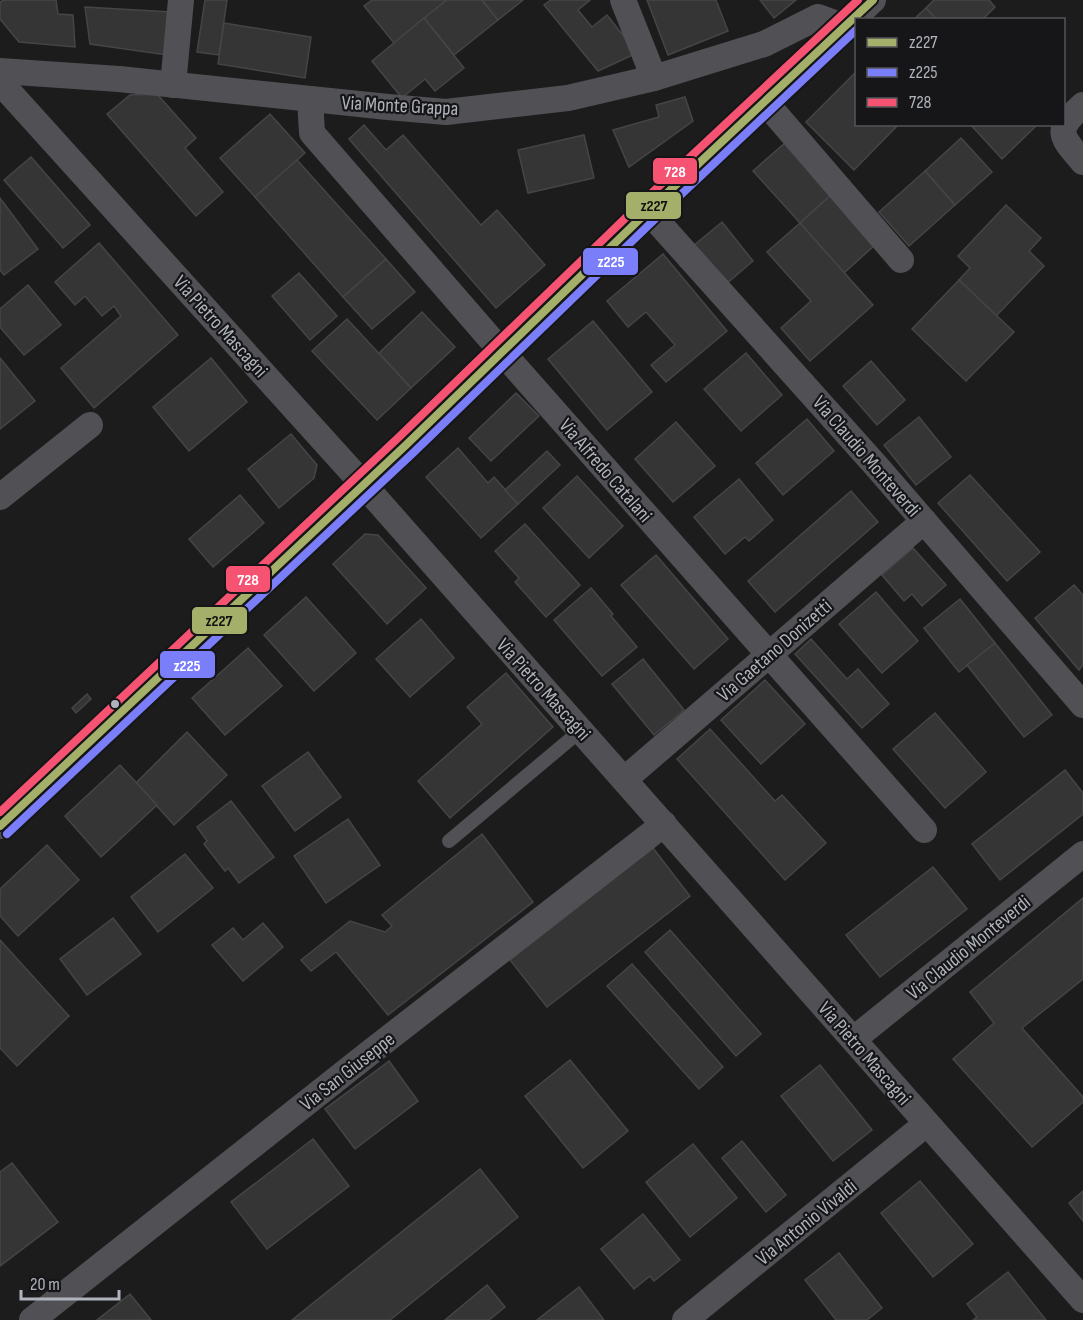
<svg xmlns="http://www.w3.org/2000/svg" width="1083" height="1320" font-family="'Sofia Sans Condensed',sans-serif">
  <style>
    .building { fill: #353536; stroke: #454548; stroke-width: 1.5 }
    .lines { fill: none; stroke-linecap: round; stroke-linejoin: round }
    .lane { stroke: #515155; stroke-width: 14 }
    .street { stroke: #515155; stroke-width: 26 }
    .bus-1-casing { stroke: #161618; stroke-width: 12 }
    .bus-2-casing { stroke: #161618; stroke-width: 12 }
    .bus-3-casing { stroke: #161618; stroke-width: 12 }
    .bus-1 { stroke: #a4b069; stroke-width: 8 }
    .bus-2 { stroke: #7a7ef8; stroke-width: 8 }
    .bus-3 { stroke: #f65372; stroke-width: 8 }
    .bus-dot { fill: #afb3bb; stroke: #161618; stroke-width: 2 }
    .labels { text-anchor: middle; stroke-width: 4.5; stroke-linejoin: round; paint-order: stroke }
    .street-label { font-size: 20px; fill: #afb3bb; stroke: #161618 }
    .line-badge { stroke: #161618; stroke-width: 2 }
    .badge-label { font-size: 16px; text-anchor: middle; font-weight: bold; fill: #fff }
    .pale-badge-label { font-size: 16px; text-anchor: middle; font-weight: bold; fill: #111 }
  </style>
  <rect width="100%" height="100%" fill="#1c1c1c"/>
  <g class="building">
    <polygon points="4,0 56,0 58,14 73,15 75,47 19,42 0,19 0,2"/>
    <polygon points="205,0 227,0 219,55 197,52"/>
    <polygon points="372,0 447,0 394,43 364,6"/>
    <polygon points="447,0 482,0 498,20 454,55 424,18"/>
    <polygon points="482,0 523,0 498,20"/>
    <polygon points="551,0 590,0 578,10 592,27 607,15 637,53 598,71 544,5"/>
    <polygon points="647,0 716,0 728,31 668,55"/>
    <polygon points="760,0 796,0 774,18"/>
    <polygon points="934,0 989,0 995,7 982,20 937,20 926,8"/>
    <polygon points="85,7 171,12 167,55 90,44"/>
    <polygon points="926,8 937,20 913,20"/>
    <polygon points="424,18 464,68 435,91 425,79 402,98 372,61"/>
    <polygon points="224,23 311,37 305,78 218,64"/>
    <polygon points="856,72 856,124 899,124 854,170 806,122"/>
    <polygon points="157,94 196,138 185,148 223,192 196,216 107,114 130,95"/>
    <polygon points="685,97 693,121 629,167 613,130 659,117 656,105"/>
    <polygon points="270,114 305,153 255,197 220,158"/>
    <polygon points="970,124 1038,124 1002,159"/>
    <polygon points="364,125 386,150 403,135 481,225 497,210 545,265 496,308 349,139"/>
    <polygon points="584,135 594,178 528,193 518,150"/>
    <polygon points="961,138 992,172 955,205 925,171"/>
    <polygon points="786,142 832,194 800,223 753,171"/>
    <polygon points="31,157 90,225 63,248 4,180"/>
    <polygon points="297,160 386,259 343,297 255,197"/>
    <polygon points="925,171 955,205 909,246 879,212"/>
    <polygon points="832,194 876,244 844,273 800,223"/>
    <polygon points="0,198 38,249 4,275 0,270"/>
    <polygon points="1006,205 1041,238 1029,251 1044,266 996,316 959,280 970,268 958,256"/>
    <polygon points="722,222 753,261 725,285 693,246"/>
    <polygon points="800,223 873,305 810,361 781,328 811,301 767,252"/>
    <polygon points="99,243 178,335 94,408 61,368 121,316 114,306 102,316 85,296 75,305 55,282"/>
    <polygon points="663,254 727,331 666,382 651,365 675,345 646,312 628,327 607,301"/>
    <polygon points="386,259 415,292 372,329 343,297"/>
    <polygon points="299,273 337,316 310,340 272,296"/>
    <polygon points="959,280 1014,332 966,381 912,329"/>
    <polygon points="28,285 61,325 24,355 0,327 0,309"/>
    <polygon points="422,312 455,347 411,388 379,353"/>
    <polygon points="347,319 411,388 377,420 312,351"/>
    <polygon points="593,321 652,392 607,430 548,359"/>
    <polygon points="746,353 782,395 741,431 704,389"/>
    <polygon points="0,358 35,401 0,429"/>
    <polygon points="211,358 247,402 189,451 153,407"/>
    <polygon points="871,361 905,400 877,425 843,386"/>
    <polygon points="516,393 539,416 491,461 469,438"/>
    <polygon points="919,417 951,457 916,485 884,445"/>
    <polygon points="807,419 834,451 783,495 756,463"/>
    <polygon points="676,422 715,466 673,502 635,459"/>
    <polygon points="291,434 317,465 314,478 279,508 248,469"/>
    <polygon points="458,448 488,483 494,477 518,504 481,538 426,477"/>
    <polygon points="547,451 560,465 518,504 505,490"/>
    <polygon points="970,475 1040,552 1007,581 938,503"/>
    <polygon points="577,476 623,526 589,558 543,508"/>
    <polygon points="739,479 773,520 749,541 745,537 725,554 694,517"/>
    <polygon points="851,491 878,522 775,612 748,581"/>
    <polygon points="240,495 264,523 213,567 189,539"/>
    <polygon points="525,524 580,585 546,617 515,582 519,578 495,551"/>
    <polygon points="365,534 378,535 426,588 387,624 333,564"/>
    <polygon points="913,548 946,585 922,606 912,594 904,601 882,575"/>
    <polygon points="656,555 728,639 694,669 621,585"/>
    <polygon points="1074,585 1083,595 1083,665 1079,670 1035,618"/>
    <polygon points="591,588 613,614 611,616 637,647 602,676 554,620"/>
    <polygon points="876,592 918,641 882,673 839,624"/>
    <polygon points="306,597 356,653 314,691 264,635"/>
    <polygon points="960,599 995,643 959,672 924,628"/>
    <polygon points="421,619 454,658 410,697 376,659"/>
    <polygon points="811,639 847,679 858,669 889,704 862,728 795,654"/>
    <polygon points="995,643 1052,715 1024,737 967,665"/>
    <polygon points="248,648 282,686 225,735 192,698"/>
    <polygon points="643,659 684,710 654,735 612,684"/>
    <polygon points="506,673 553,727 450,818 418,781 482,724 467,707"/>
    <polygon points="765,680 805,724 761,764 721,720"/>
    <polygon points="87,694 91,699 76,713 72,708"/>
    <polygon points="935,713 986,772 945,808 893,749"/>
    <polygon points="710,729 775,801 782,795 826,843 785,880 677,759"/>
    <polygon points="187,732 227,775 174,825 136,783"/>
    <polygon points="308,752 341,797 295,831 262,786"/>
    <polygon points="120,765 157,805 101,857 65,816"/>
    <polygon points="1065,770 1083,793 1083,814 1000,880 972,844"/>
    <polygon points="231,801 274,857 239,883 228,868 225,871 204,844 207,841 197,827"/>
    <polygon points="348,819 380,865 326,903 294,856"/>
    <polygon points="482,834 533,902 388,1015 336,952 311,971 301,960 350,921 385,932 392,926 382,915"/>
    <polygon points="47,845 79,880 18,936 0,916 0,889"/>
    <polygon points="653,848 690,896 547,1007 510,960"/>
    <polygon points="185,854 213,888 158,932 131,897"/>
    <polygon points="933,867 967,909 880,977 846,935"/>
    <polygon points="1083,898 1083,979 1022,1028 1083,1097 1083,1102 1032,1147 953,1059 994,1023 970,992"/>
    <polygon points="113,918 141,954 87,995 60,959"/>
    <polygon points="263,923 283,947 243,981 212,945 233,928 243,940"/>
    <polygon points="670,930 761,1034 736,1056 645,952"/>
    <polygon points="0,940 69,1016 17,1066 0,1048"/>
    <polygon points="632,964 723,1067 699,1089 607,986"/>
    <polygon points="570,1060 628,1131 583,1168 525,1096"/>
    <polygon points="389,1061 418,1101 355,1149 325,1109"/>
    <polygon points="820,1065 872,1130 833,1161 781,1096"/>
    <polygon points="313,1139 349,1186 267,1249 231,1202"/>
    <polygon points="742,1141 786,1195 766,1212 722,1158"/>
    <polygon points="693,1144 737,1198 690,1237 646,1182"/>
    <polygon points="12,1163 58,1222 0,1266 0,1172"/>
    <polygon points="480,1169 518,1217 390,1320 292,1320"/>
    <polygon points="920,1181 973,1244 933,1277 881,1213"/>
    <polygon points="1083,1191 1083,1221 1069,1203"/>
    <polygon points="643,1214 680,1260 654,1281 650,1276 634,1289 601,1249"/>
    <polygon points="839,1253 882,1308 867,1320 836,1320 805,1280"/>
    <polygon points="1008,1272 1046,1320 973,1320 977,1317 967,1304"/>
    <polygon points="487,1285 505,1307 489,1320 445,1320"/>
    <polygon points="579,1287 604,1320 537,1320"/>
    <polygon points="130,1294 151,1320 97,1320"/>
  </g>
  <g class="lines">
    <polyline class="lane" points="449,841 580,731"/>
    <g class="street">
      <polyline points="623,0 654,78"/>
      <polyline points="0,71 119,79 388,107 446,112 568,98 654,78 764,44 818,17 845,27"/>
      <polyline points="0,82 363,484 1083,1300"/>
      <polyline points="173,85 181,0"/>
      <polyline points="310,99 312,133 502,352 924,830"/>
      <polyline points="765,102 901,260"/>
      <path d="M1083 105C1054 131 1060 135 1083 162"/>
      <polyline points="648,211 878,468 1083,705"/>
      <polyline points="0,497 90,425"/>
      <polyline points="625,779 924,521"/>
      <polyline points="0,826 406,445 648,211 873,0"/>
      <polyline points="854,1039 1083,854"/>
      <polyline points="32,1320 372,1051 664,824"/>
      <polyline points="685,1320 926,1124"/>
    </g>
    <g class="bus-1-casing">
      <polyline id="bus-1" points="0,826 406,445 648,211 873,0"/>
    </g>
    <g class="bus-2-casing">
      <polyline id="bus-2" points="7,834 413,453 655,219 856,30"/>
    </g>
    <g class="bus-3-casing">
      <polyline id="bus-3" points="0,812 399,437 641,203 858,0"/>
    </g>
    <use href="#bus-1" class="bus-1"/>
    <use href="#bus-2" class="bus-2"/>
    <use href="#bus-3" class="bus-3"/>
  </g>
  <circle class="bus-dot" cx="115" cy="704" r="5"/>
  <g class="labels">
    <g class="street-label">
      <text transform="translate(400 105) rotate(3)" y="7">Via Monte Grappa</text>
      <text transform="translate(221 326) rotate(48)" y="7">Via Pietro Mascagni</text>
      <text transform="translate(867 456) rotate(49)" y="7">Via Claudio Monteverdi</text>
      <text transform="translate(606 470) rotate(49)" y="7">Via Alfredo Catalani</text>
      <text transform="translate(774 650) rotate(-41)" y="7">Via Gaetano Donizetti</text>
      <text transform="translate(544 689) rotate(48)" y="7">Via Pietro Mascagni</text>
      <text transform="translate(968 947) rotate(-39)" y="7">Via Claudio Monteverdi</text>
      <text transform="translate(865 1053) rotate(49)" y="7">Via Pietro Mascagni</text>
      <text transform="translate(347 1071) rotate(-38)" y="7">Via San Giuseppe</text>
      <text transform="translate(806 1222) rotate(-39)" y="7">Via Antonio Vivaldi</text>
    </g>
  </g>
  <g class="line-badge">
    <rect x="652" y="157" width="46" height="28" rx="6" fill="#f65372"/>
    <rect x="625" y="191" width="57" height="29" rx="6" fill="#a4b069"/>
    <rect x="582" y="247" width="57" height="29" rx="6" fill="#7a7ef8"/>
    <rect x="225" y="565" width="46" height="28" rx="6" fill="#f65372"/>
    <rect x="191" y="606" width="57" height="29" rx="6" fill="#a4b069"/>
    <rect x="159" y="650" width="57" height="29" rx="6" fill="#7a7ef8"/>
  </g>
  <g class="badge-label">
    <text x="675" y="177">728</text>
    <text x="611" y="267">z225</text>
    <text x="248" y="585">728</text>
    <text x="187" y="671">z225</text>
  </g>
  <g class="pale-badge-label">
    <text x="654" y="211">z227</text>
    <text x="219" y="626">z227</text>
  </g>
  <rect x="855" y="18" width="210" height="108" fill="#161618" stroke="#535559" stroke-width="1.5"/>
  <rect x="867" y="38" width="30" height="9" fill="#a4b069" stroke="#535559" stroke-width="1.5"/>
  <text x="909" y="48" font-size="18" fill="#afb3bb">z227</text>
  <rect x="867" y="68" width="30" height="9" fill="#7a7ef8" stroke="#535559" stroke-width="1.5"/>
  <text x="909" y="78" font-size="18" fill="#afb3bb">z225</text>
  <rect x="867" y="98" width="30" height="9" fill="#f65372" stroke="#535559" stroke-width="1.5"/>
  <text x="909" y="108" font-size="18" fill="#afb3bb">728</text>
  <path d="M21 1290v9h98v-9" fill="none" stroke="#afb3bb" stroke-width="3"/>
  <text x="30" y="1290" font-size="18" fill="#afb3bb" stroke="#161618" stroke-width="4.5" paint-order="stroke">20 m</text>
</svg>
